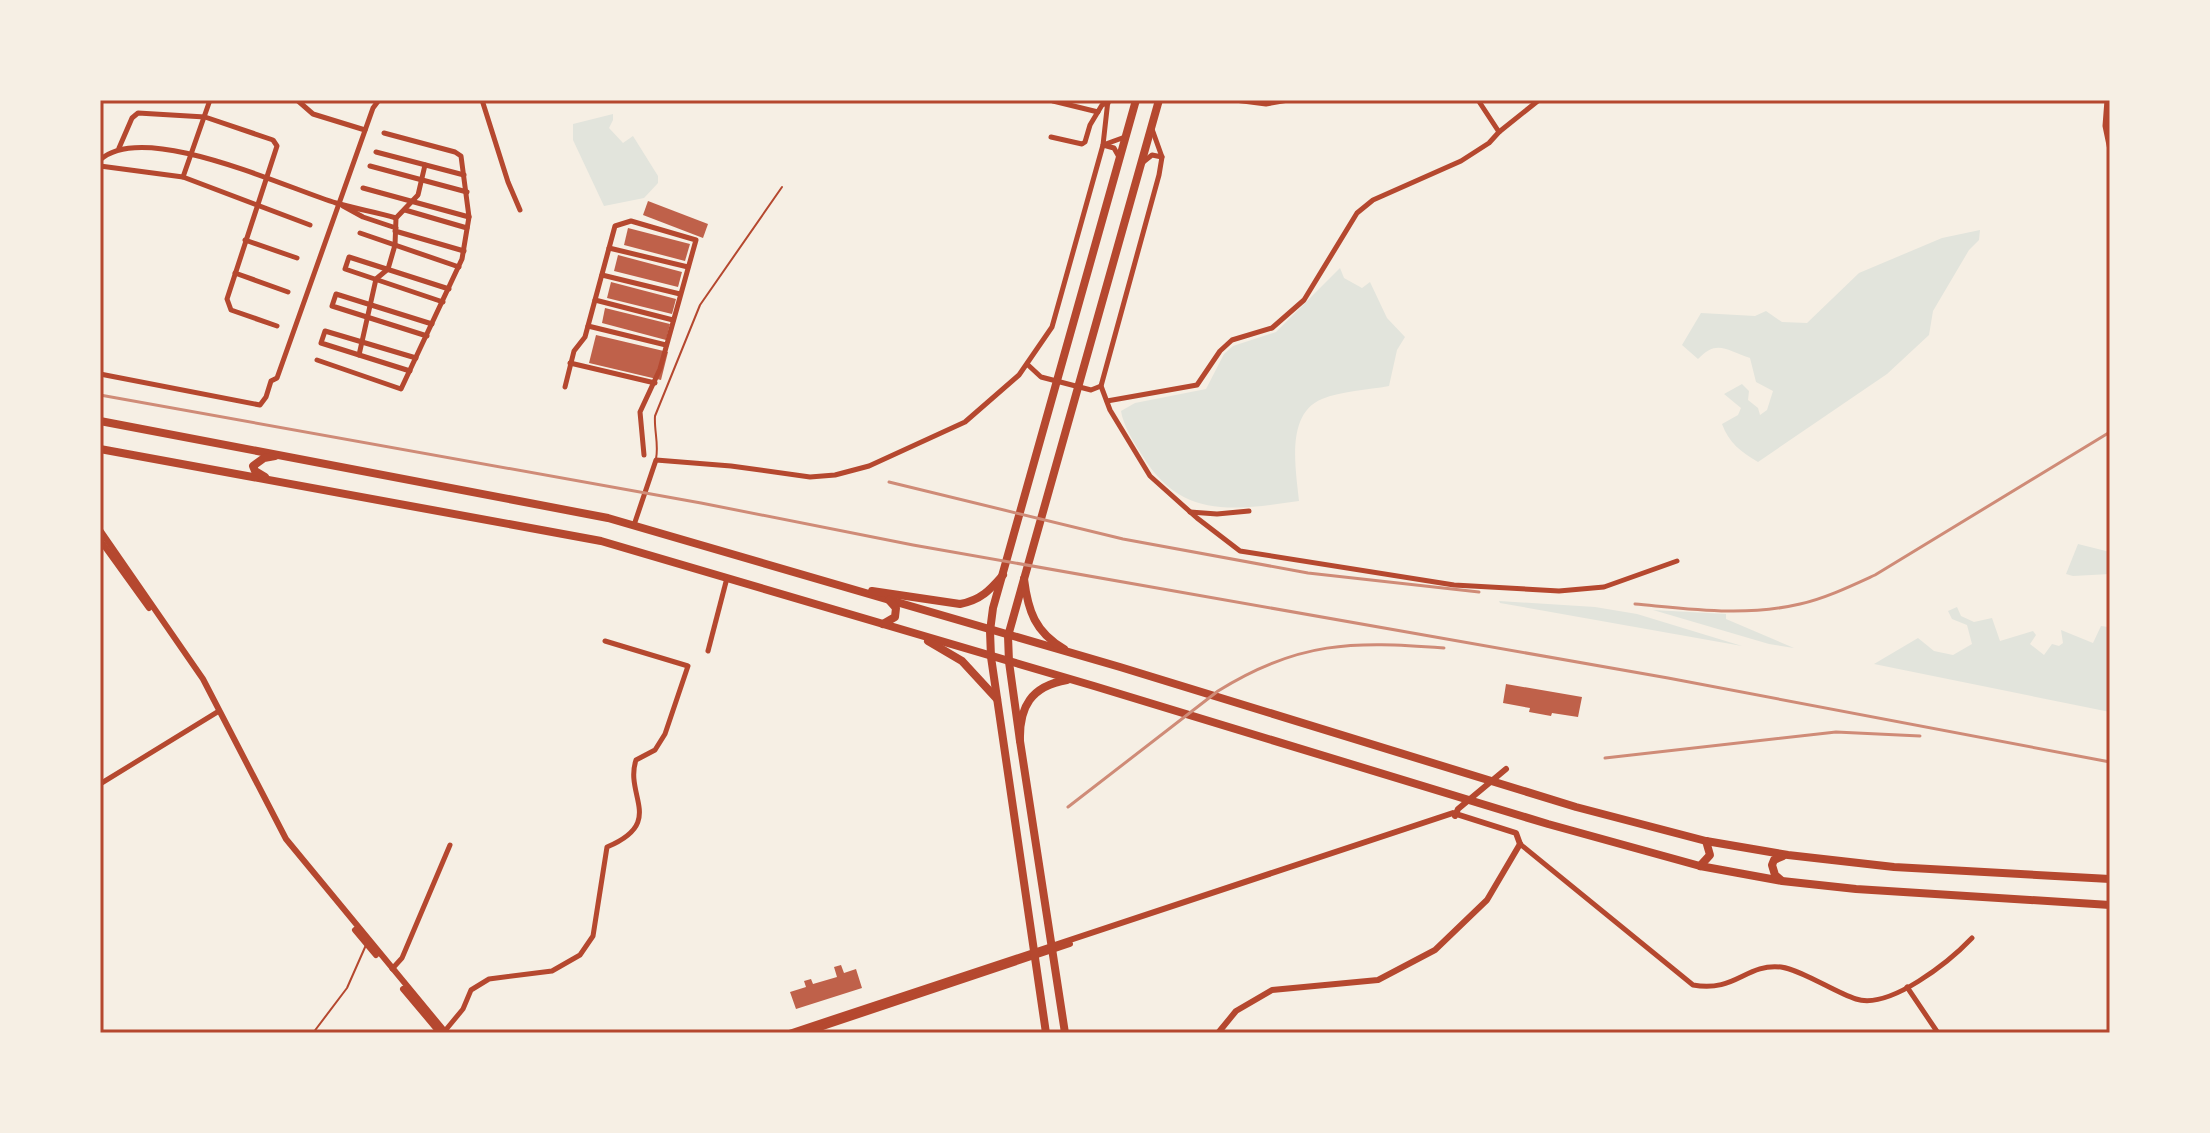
<svg xmlns="http://www.w3.org/2000/svg" width="2210" height="1133" font-family="'Public Sans',sans-serif">
  <style>
    .green { fill: #e2e4dc }
    .building { fill: #bf614a }
    .lines { fill: none; stroke-linecap: round; stroke-linejoin: round }
    .service { stroke: #b5482f; stroke-width: 2 }
    .minor { stroke: #b5482f; stroke-width: 5 }
    .tertiary { stroke: #b5482f; stroke-width: 6 }
    .primary { stroke: #b5482f; stroke-width: 8 }
    .trunk { stroke: #b5482f; stroke-width: 8 }
    .rail { stroke: #cf8b77; stroke-width: 3 }
    .neatline { fill: none; stroke: #b5482f; stroke-width: 3 }
  </style>
  <rect width="100%" height="100%" fill="#f6efe4"/>
  <g class="green">
    <polygon points="613,114 613,120 609,128 623,143 633,136 658,176 658,183 644,198 604,206 573,140 573,124"/>
    <path d="M1980 230 1979 240 1969 250 1933 311 1929 335 1887 374 1758 462C1741 452 1729 443 1722 424L1738 415 1741 408 1724 394 1742 384 1749 391 1748 400 1758 408 1760 415 1767 410 1773 391 1756 382 1750 358C1726 350 1717 339 1698 359L1682 345 1701 313 1755 316 1766 311 1782 322 1807 323 1859 273 1942 238Z"/>
    <path d="M1340 268 1344 278 1362 288 1370 282 1387 318 1405 337 1397 350 1389 386C1368 390 1341 391 1322 399 1285 414 1296 470 1299 501 1234 510 1181 520 1142 455 1134 443 1123 425 1121 411L1135 403 1206 389 1224 354 1233 346 1276 332Z"/>
    <polygon points="2078,544 2110,552 2110,574 2073,576 2066,574"/>
    <polygon points="1499,601 1595,607 1637,614 1742,646 1500,603"/>
    <polygon points="1957,607 1961,616 1974,622 1992,618 2000,641 2033,631 2036,635 2030,644 2044,655 2052,644 2059,646 2063,643 2061,630 2093,643 2101,626 2108,627 2110,621 2110,712 1874,664 1918,638 1934,651 1953,655 1972,644 1967,625 1952,619 1948,611"/>
    <polygon points="1653,610 1726,614 1726,619 1794,648 1769,644"/>
  </g>
  <g class="building">
    <polygon points="648,201 708,224 703,238 643,215"/>
    <polygon points="628,228 690,244 685,261 624,245"/>
    <polygon points="618,255 682,272 678,287 614,271"/>
    <polygon points="611,282 676,299 672,314 607,298"/>
    <polygon points="605,308 670,324 666,340 602,323"/>
    <polygon points="596,335 668,352 661,380 589,363"/>
    <polygon points="1506,684 1582,697 1578,717 1552,713 1551,716 1529,712 1530,708 1503,703"/>
    <polygon points="841,965 844,973 856,969 862,988 796,1009 790,992 806,987 804,981 811,979 813,984 837,977 834,967"/>
  </g>
  <g class="lines">
    <g class="service">
      <path d="M656 459C659 444 654 431 655 416L700 305 782 187"/>
      <polyline points="313,1033 347,988 366,945"/>
    </g>
    <g class="minor">
      <polyline points="297,100 313,114 365,130"/>
      <polyline points="482,100 508,182 520,210"/>
      <polyline points="1108,100 1103,145 1114,148 1119,157"/>
      <polyline points="1235,100 1266,104 1288,100"/>
      <polyline points="1478,100 1499,132"/>
      <polyline points="2107,100 2105,126 2110,150"/>
      <polyline points="1053,101 1098,112"/>
      <polyline points="1152,129 1162,157 1159,175 1101,386 1110,410 1150,476 1197,518 1240,551 1454,585 1559,591 1604,587 1677,561"/>
      <polyline points="1051,137 1082,144 1085,142 1090,125 1102,105 1108,103"/>
      <polyline points="119,148 132,118 138,113 205,117 273,140 277,146 227,299 231,310 277,326"/>
      <polyline points="376,152 464,175"/>
      <path d="M100 160C143 120 284 187 336 203 356 209 376 212 396 218"/>
      <polyline points="1142,163 1152,155 1162,157"/>
      <polyline points="100,166 183,177 310,225"/>
      <polyline points="370,166 467,192"/>
      <polyline points="183,177 210,100"/>
      <polyline points="363,188 469,217"/>
      <polyline points="343,206 363,217 396,228"/>
      <polyline points="405,210 467,228"/>
      <polyline points="395,231 464,251"/>
      <polyline points="360,233 459,267"/>
      <polyline points="245,240 297,258"/>
      <polyline points="609,248 688,267"/>
      <polyline points="235,273 288,292"/>
      <polyline points="602,275 680,294"/>
      <polyline points="595,300 673,320"/>
      <polyline points="443,302 345,269 349,257 449,289"/>
      <polyline points="588,326 666,345"/>
      <polyline points="427,336 332,306 336,294 432,324"/>
      <polyline points="359,355 376,279 388,269 395,245 396,218 418,195 425,165"/>
      <polyline points="317,360 401,389 462,259 469,217 461,156 455,152 384,133"/>
      <polyline points="570,363 655,383"/>
      <polyline points="1027,364 1041,377 1091,390 1101,386"/>
      <polyline points="410,371 321,343 325,331 416,358"/>
      <polyline points="100,374 260,405 266,397 271,381 277,378 373,108 379,100"/>
      <polyline points="565,387 574,351 585,337 615,226 631,221 696,240 660,369 640,412 644,455"/>
      <polyline points="1107,401 1197,385 1220,351 1232,340 1272,328 1304,300 1357,213 1373,200 1461,161 1489,143 1499,132 1539,100"/>
      <polyline points="1190,512 1217,514 1249,511"/>
      <polyline points="634,525 656,460 731,466 810,477 835,475 869,466 965,422 1019,375 1052,327 1103,145 1125,137"/>
      <polyline points="708,651 727,578"/>
      <polyline points="100,784 219,711"/>
      <path d="M1520 844 1693 985C1735 993 1746 963 1781 967 1802 970 1834 992 1856 999 1890 1010 1950 961 1972 938"/>
      <polyline points="392,969 402,958 450,845"/>
      <polyline points="1907,987 1938,1033"/>
      <path d="M444 1032 463 1009 471 990 489 979 552 971 580 955 593 936 607 847C666 822 624 796 636 760L655 750 665 734 688 666 605 641"/>
    </g>
    <g class="tertiary">
      <polyline points="100,530 203,679 286,839 446,1033"/>
      <polyline points="100,540 149,608"/>
      <polyline points="1455,816 1458,809 1506,769"/>
      <polyline points="355,930 376,955"/>
      <polyline points="403,989 440,1033"/>
      <polyline points="789,1033 1453,813 1516,833 1520,844"/>
      <polyline points="805,1033 1070,944"/>
      <polyline points="1218,1033 1236,1011 1272,990 1378,980 1435,950 1487,900 1520,844"/>
    </g>
    <g class="primary">
      <polyline points="1046,1033 991,657 990,631 993,608 1136,100"/>
      <polyline points="1065,1033 1020,741 1009,662 1008,636 1159,100"/>
    </g>
    <g class="trunk">
      <polyline points="100,421 608,518 1120,667 1576,807 1706,841 1788,855 1894,867 2110,879"/>
      <polyline points="100,449 601,541 1094,686 1548,824 1700,866 1782,881 1856,889 2110,905"/>
      <polyline points="265,477 255,471 253,466 264,458 275,456"/>
      <path d="M1024 579C1028 611 1035 632 1064 649"/>
      <path d="M872 591 960 604C981 600 990 590 1003 575"/>
      <polyline points="883,624 895,617 896,608 889,600"/>
      <polyline points="928,641 962,661 997,699"/>
      <path d="M1020 741C1019 707 1031 686 1067 680"/>
      <polyline points="1700,866 1710,855 1706,841"/>
      <polyline points="1781,880 1775,875 1772,865 1774,860 1783,856"/>
    </g>
    <g class="rail">
      <polyline points="100,395 701,503 913,545 1668,678 2110,762"/>
      <polyline points="889,482 1123,539 1308,573 1479,592"/>
      <path d="M1635 604C1690 609 1745 617 1800 604 1826 598 1851 586 1875 575L2110 432"/>
      <polyline points="1605,758 1836,732 1920,736"/>
      <path d="M1068 807 1218 691C1298 641 1353 641 1444 648"/>
    </g>
  </g>
  <rect width="2210" height="1133" fill="none" stroke="#f6efe4" stroke-width="204"/>
  <rect x="102" y="102" width="2006" height="929" class="neatline"/>
</svg>
